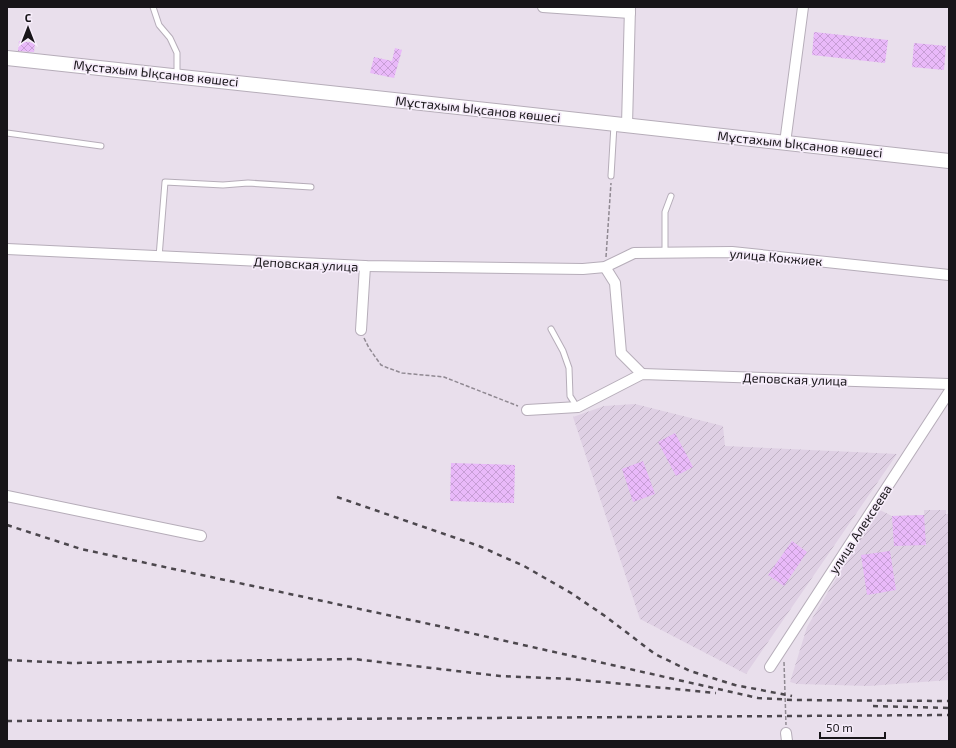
<svg xmlns="http://www.w3.org/2000/svg" width="956" height="748" font-family="'Exo 2',sans-serif">
  <style>
    .industrial { fill: url(#industrial-furrows) }
    .building { fill: url(#building-cross-hatch) }
    .lines { fill: none; stroke-linecap: round; stroke-linejoin: round }
    .service-casing { stroke: #b6adb9; stroke-width: 7 }
    .minor-casing { stroke: #b6adb9; stroke-width: 12 }
    .secondary-casing { stroke: #b6adb9; stroke-width: 16 }
    .path { stroke: #908992; stroke-width: 1.5; stroke-dasharray: 4 2; stroke-linecap: butt }
    .service { stroke: #fff; stroke-width: 5 }
    .minor { stroke: #fff; stroke-width: 10 }
    .secondary { stroke: #fff; stroke-width: 14 }
    .rail { stroke: #4c474d; stroke-width: 2.5; stroke-dasharray: 5 5; stroke-linecap: butt }
    .labels { text-anchor: middle; stroke-width: 3.5; stroke-linejoin: round; paint-order: stroke }
    .street-label { font-size: 13px; fill: #181519; stroke: #f6ecfa }
  </style>
  <defs>
    <pattern id="industrial-furrows" width="10" height="10" patternUnits="userSpaceOnUse"><rect width="10" height="10" fill="#dfd0e4"/><path d="M-1 1l2-2M0 10L10 0M9 11l2-2" fill="none" stroke="#bfb2c3"/></pattern>
    <pattern id="building-cross-hatch" width="8" height="8" patternUnits="userSpaceOnUse"><rect width="8" height="8" fill="#e9b9f9"/><path d="M0 0l8 8M0 8l8-8" fill="none" stroke="#c79ed5"/></pattern>
  </defs>
  <rect width="100%" height="100%" fill="#e9dfec"/>
  <g class="industrial">
    <polygon points="635,404 723,426 725,446 897,454 746,674 640,619 573,417 604,406"/>
    <polygon points="878,509 892,516 924,515 924,510 946,510 946,514 949,514 949,680 869,686 797,684 790,682 807,627"/>
  </g>
  <g class="building">
    <polygon points="814,32 888,40 885,63 812,55"/>
    <polygon points="19,41 35,43 34,52 18,51"/>
    <polygon points="914,43 946,46 944,70 912,67"/>
    <polygon points="395,48 402,50 394,78 370,73 374,57 392,61"/>
    <polygon points="675,433 693,467 676,476 658,442"/>
    <polygon points="643,461 655,494 633,502 622,469"/>
    <polygon points="451,463 515,465 514,503 450,501"/>
    <polygon points="924,515 926,545 894,546 892,516"/>
    <polygon points="792,541 807,552 784,586 768,575"/>
    <polygon points="890,551 896,590 867,595 861,555"/>
  </g>
  <g class="lines">
    <g class="service-casing">
      <g id="service">
        <polyline points="153,7 159,25 170,38 177,53 177,74"/>
        <polyline points="7,133 101,146"/>
        <polyline points="611,176 614,125"/>
        <polyline points="665,253 665,212 671,196"/>
        <polyline points="159,257 165,182 223,185 248,183 311,187"/>
        <polyline points="551,329 563,351 569,368 570,396 577,407"/>
      </g>
    </g>
    <g class="minor-casing">
      <g id="minor">
        <polyline points="543,7 630,13"/>
        <polyline points="627,125 630,7"/>
        <polyline points="785,143 803,7"/>
        <polyline points="7,249 365,266 583,269 605,267 634,253 732,252 949,275"/>
        <polyline points="605,267 615,283 621,353 642,374"/>
        <polyline points="361,330 365,266"/>
        <polyline points="527,410 578,407 642,374 949,384"/>
        <polyline points="7,496 201,536"/>
        <polyline points="770,667 949,392"/>
        <polyline points="786,733 787,741"/>
      </g>
    </g>
    <g class="secondary-casing">
      <path id="secondary" d="M7 58C321 90 635 127 949 161"/>
    </g>
    <g class="path">
      <polyline points="606,257 611,183"/>
      <polyline points="364,338 369,348 381,365 388,368 402,373 444,377 518,406"/>
      <polyline points="784,662 786,725"/>
    </g>
    <use href="#service" class="service"/>
    <use href="#minor" class="minor"/>
    <use href="#secondary" class="secondary"/>
    <g class="rail">
      <polyline points="337,497 479,546 524,566 571,593 605,616 655,654 690,671 735,685 792,696"/>
      <polyline points="7,525 81,549 448,628 758,698 793,700 949,701"/>
      <polyline points="7,660 71,663 354,659 500,676 571,679 716,693"/>
      <polyline points="873,706 949,708"/>
      <polyline points="7,721 949,715"/>
    </g>
  </g>
  <g class="labels">
    <g class="street-label">
      <text transform="translate(156 73) rotate(6)" y="5">Мұстахым Ықсанов көшесі</text>
      <text transform="translate(478 109) rotate(6)" y="5">Мұстахым Ықсанов көшесі</text>
      <text transform="translate(800 144) rotate(6)" y="5">Мұстахым Ықсанов көшесі</text>
      <text transform="translate(776 257) rotate(5)" y="5">улица Кокжиек</text>
      <text transform="translate(306 264) rotate(3)" y="5">Деповская улица</text>
      <text transform="translate(795 379) rotate(2)" y="5">Деповская улица</text>
      <text transform="translate(860 529) rotate(-57)" y="5">улица Алексеева</text>
    </g>
  </g>
  <rect width="956" height="748" fill="none" stroke="#181519" stroke-width="16"/>
  <g transform="translate(28 28)" stroke="#f6ecfa" stroke-width="3" paint-order="stroke">
  <path d="M0-3L7 15L0 10L-7 15Z" fill="#181519"/>
  <text y="-6" font-size="11" font-weight="bold" text-anchor="middle" fill="#181519">С</text>
  </g>
  <path d="M820 732v6h65v-6" fill="none" stroke="#181519" stroke-width="2"/>
  <text x="826" y="732" font-size="12" fill="#181519" stroke="#f6ecfa" stroke-width="3" paint-order="stroke">50 m</text>
</svg>
